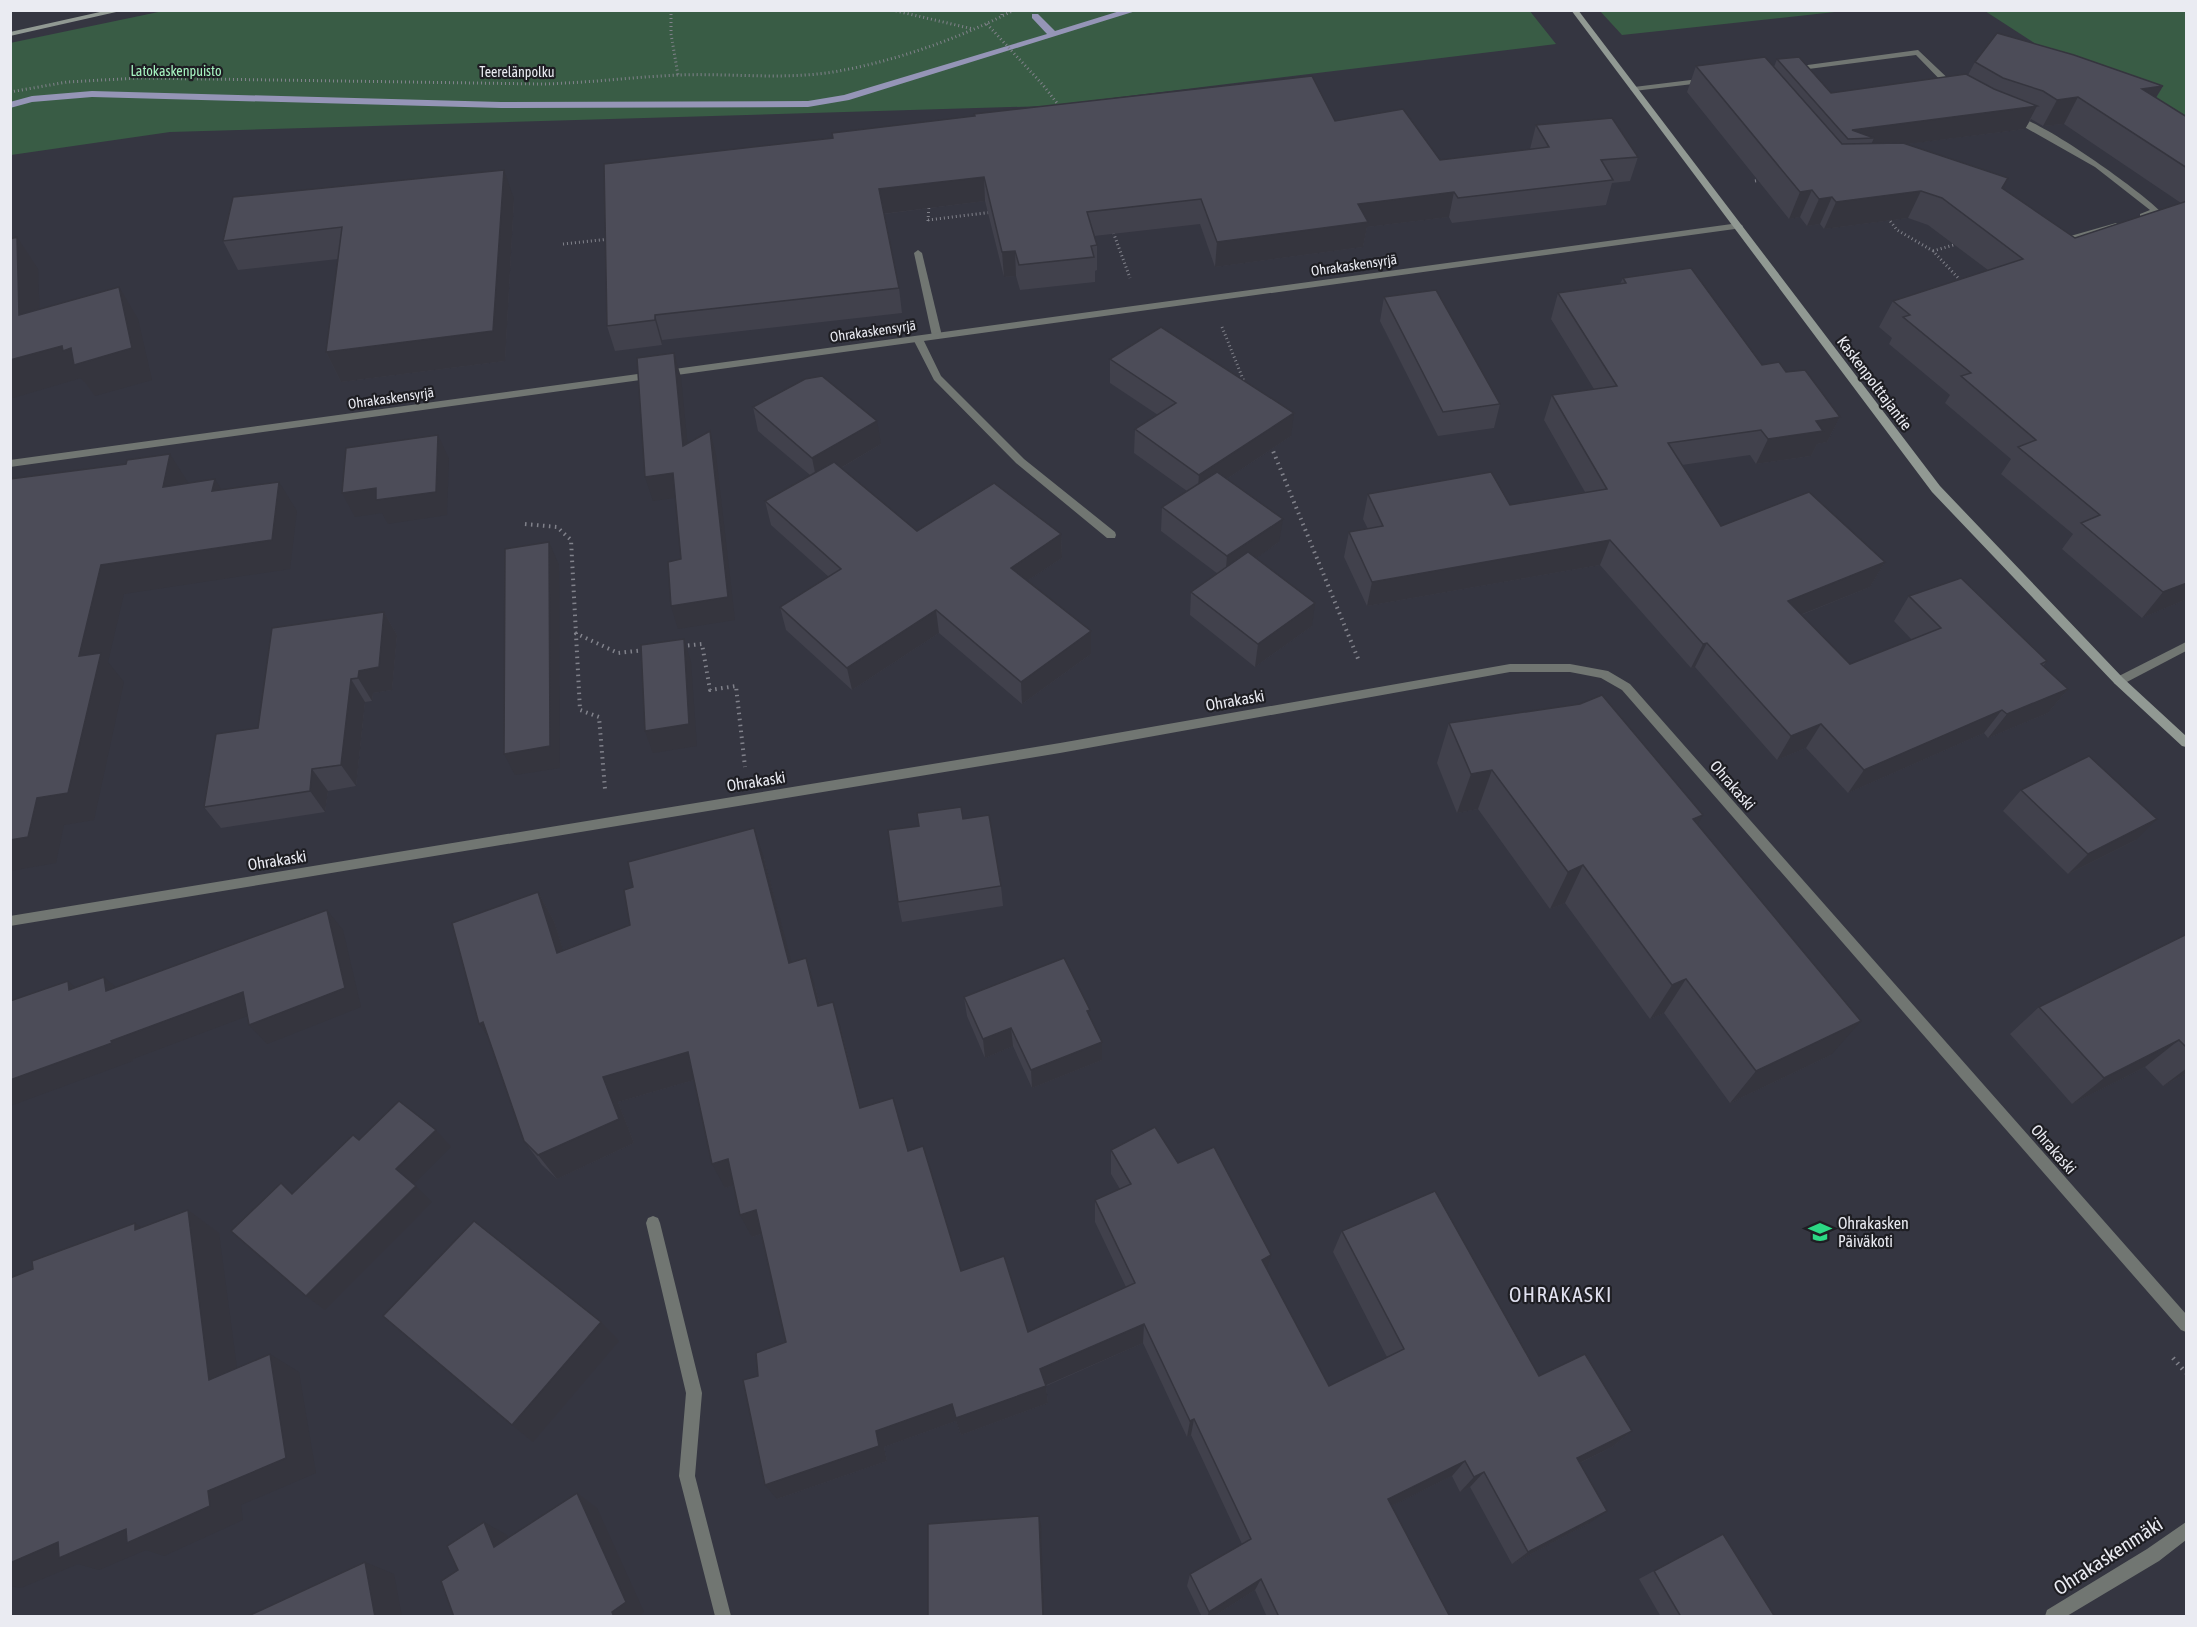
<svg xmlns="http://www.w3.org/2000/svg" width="2197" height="1627" font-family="'Asap Condensed',sans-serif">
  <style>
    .green { fill: #395c45 }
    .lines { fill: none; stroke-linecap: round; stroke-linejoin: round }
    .stream { fill: #9595b7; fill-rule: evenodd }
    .path-far2 { stroke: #81828b; stroke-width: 3; stroke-dasharray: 1 3; stroke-linecap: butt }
    .path-far1 { stroke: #81828b; stroke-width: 4; stroke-dasharray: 1.5 4.5; stroke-linecap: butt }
    .path { stroke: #81828b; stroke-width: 4.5; stroke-dasharray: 1.5 5; stroke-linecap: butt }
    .lane { fill: #717672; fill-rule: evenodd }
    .street { fill: #717672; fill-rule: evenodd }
    .secondary { fill: #919993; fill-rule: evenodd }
    .wall { fill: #41414c; fill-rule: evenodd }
    .shaded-wall { fill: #35353e }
    .building { fill: #4c4c58; stroke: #35353e; stroke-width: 1.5 }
    .labels { text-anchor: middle; stroke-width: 4.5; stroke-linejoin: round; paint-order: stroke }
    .far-park-label { font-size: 14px; fill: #a6f3c1; stroke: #1e1e23 }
    .far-street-label { font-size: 14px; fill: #eaebf2; stroke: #1e1e23 }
    .street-label { font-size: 16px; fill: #eaebf2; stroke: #1e1e23 }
    .poi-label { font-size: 16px; fill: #eaebf2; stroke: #1e1e23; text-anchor: start }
    .near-street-label { font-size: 20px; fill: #eaebf2; stroke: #1e1e23 }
    .near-neighbourhood-label { font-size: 21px; letter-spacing: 1.5px; fill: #e1e1f0; stroke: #1e1e23 }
  </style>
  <rect width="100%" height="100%" fill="#353641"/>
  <g class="green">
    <polygon points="168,10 1529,10 1556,44 1047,106 170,132 11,155 10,43"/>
    <polygon points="1600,11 1844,11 1622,35"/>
    <polygon points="1985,11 2186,11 2186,141"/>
  </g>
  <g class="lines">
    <polygon class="stream" points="1123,10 1139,10 849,100 808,107 501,108 92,97 32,102 10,108 10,102 32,96 92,91 501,102 808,101 844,95 1047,34 1032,18 1032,14 1038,14 1055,31"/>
    <g class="path-far2">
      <polyline points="671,10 671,34 678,75"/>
      <polyline points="892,10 973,29"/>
      <polyline points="1002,10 1002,17"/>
      <polyline points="987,24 1043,85 1060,107"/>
      <path d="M10 92 67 82 139 78 542 84C588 83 633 77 678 75 730 73 783 80 833 72 893 62 961 38 1014 10"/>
      <polyline points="1755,181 1764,179"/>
      <polyline points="1888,218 1897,230 1933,251 1961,281"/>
      <polyline points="928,220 993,212"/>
      <polyline points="928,221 929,204"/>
      <polyline points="1112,229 1130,278"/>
      <polyline points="563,244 610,239"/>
      <polyline points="1933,251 1957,244"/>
      <polyline points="1222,327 1245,384"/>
    </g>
    <g class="path-far1">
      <polyline points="1271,446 1359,661"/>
      <polyline points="525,524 557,527 571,540 580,710 599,717 605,789"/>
      <polyline points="575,633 618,653 645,650"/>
      <polyline points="682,646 702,644 710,690 736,686 745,767"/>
    </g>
    <polyline class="path" points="2173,1358 2186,1373"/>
    <g class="lane">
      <polygon points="1918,50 1957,87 1957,91 1951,91 1916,55 1793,71 1789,69 1793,67"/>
      <polygon points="1707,78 1710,78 1710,82 1634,91 1630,89 1634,87"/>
      <path d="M2012 116C2035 115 2142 192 2160 211L2146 218H2140V214L2150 210 2095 167 2012 120Z"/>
      <polygon points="2116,223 2120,226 2119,228 2057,244 2053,241"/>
      <polygon points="918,250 922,253 942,336 937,339 932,336 914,253"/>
      <polygon points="918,336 923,339 941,376 1024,459 1115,532 1116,535 1115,538 1107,538 1016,463 934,380 913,339"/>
      <polygon points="653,1216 658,1218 660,1223 702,1393 695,1476 731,1616 715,1616 679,1476 686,1393 646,1223 648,1218"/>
    </g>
    <g class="street">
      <polygon points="1739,223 1743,226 1742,228 10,467 10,460"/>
      <polygon points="2186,642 2186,651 2123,684 2115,684 2113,681 2115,678"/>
      <polygon points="1510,664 1570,664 1608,671 1630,684 2186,1314 2186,1332 2181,1330 1622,690 1601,678 1570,672 1510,672 1060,753 10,926 10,916 1060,743"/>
      <polygon points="2186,1522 2186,1540 2159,1561 2067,1616 2045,1616 2047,1610 2147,1549"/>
    </g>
    <g class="secondary">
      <polygon points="109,10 125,10 10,36 10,32"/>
      <polygon points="1571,10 1578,10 1940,486 2123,678 2186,736 2186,747 2182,746 2115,684 1932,492"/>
    </g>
  </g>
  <g class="wall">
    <path d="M1777 59 1831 93 1968 75 1975 62 2163 86 2156 98 2187 117V599L2142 618 2062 549 2073 534 2001 474 2011 459 1945 403 1950 395 1889 344 1892 338 1879 327 1893 301 1988 270 1928 225 1908 218 1824 229 1820 224 1807 226 1800 217 1789 219 1687 92 1696 66 1774 67ZM2031 119 2043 126 2064 124 2181 203 2075 238 2003 189 1907 144 2025 129Z"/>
    <polygon points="1335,121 1440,160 1530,149 1536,125 1638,157 1630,181 1612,183 1606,205 1452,223 1449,217 1367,227 1363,247 1215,267 1200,224 1094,236 1097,245 1097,270 1095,271 1095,282 1020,290 1016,276 1004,277 985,201 884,214 899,288 902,313 662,340 662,345 615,351 607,326 604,164"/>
    <polygon points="514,199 505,361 341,382 326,352 338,259 238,270 223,241"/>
    <polygon points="1623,278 1762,365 1786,372 1840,417 1827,442 1817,444 1811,456 1756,464 1750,455 1682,465 1721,526 1885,562 1870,587 1801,615 1850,664 1912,640 1894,621 1909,596 2047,661 2043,666 2068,689 2048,713 1988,738 1984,733 1848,793 1806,748 1777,760 1695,667 1691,668 1600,565 1367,606 1344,557 1349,532 1368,529 1363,519 1368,494 1510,505 1585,492 1544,420 1552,395 1594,389 1551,319 1558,293 1620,284"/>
    <polygon points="1384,297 1500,404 1494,428 1438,436 1380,321"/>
    <polygon points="1110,359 1291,436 1227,479 1279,542 1256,558 1312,626 1255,667 1190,615 1191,592 1218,574 1161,531 1162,507 1187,491 1134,453 1135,429 1158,415 1110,383"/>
    <polygon points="753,407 881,444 841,468 917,531 1061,534 1062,558 1027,581 1091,654 1022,704 939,633 852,690 786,630 780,607 829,577 771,525 765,501 810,475 758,431"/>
    <polygon points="384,612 397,635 392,690 373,693 372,701 365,702 356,786 328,791 325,812 221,828 204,807 258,728"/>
    <polygon points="1449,723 1697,825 1831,1055 1730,1103 1664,1013 1650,1019 1565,903 1550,909 1478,809 1457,813 1437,763"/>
    <polygon points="2021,790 2136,840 2068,874 2003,811"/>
    <polygon points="963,819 1001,886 1003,906 902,922 898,902 919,826"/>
    <polygon points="764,858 791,963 815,986 820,1005 841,1029 861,1108 908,1151 961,1271 1028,1332 1126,1287 1095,1222 1095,1200 1120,1189 1111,1174 1111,1150 1178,1163 1267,1270 1329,1386 1387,1357 1333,1252 1342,1231 1539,1376 1632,1431 1612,1447 1580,1463 1588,1524 1512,1564 1470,1487 1460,1492 1452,1476 1391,1506 1450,1617 1267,1617 1255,1590 1213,1617 1202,1617 1187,1586 1190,1574 1242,1544 1191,1435 1187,1437 1143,1343 1046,1386 1048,1403 961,1435 956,1421 884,1447 887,1461 777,1499 758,1376 786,1342 761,1234 752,1237 733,1185 725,1188 694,1080 618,1102 634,1143 557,1179 542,1165 524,1141 538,892 554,921 563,950 630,925"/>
    <polygon points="2187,934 2187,1073 2163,1086 2145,1067 2072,1104 2010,1034 2039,1007"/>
    <polygon points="964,997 1090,1018 1102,1060 1032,1088 1013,1046 985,1058 967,1016"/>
    <polygon points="1723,1534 1775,1617 1661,1617 1639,1579"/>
  </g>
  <g class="shaded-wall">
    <polygon points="2163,86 2147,112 2142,89"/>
    <polygon points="2078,97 2064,124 2043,126 2057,100"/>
    <polygon points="2037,106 2025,129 1869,149 1874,138 1852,130"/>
    <polygon points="504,170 514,199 505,361 341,382 326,352"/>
    <polygon points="984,177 985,201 882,214 879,189"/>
    <polygon points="1812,190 1800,217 1789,219 1800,192"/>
    <polygon points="1921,191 1908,218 1824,229 1836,202"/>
    <polygon points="1454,192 1449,217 1367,227 1363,247 1215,267 1217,242 1358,204"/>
    <polygon points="1832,197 1820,224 1807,226 1819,199"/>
    <polygon points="17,237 38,269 41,346 19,315"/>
    <polygon points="1015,251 1016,276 1004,277 1002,252"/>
    <polygon points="119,287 138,319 152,380 95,396 85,382 84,382 81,378 13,398 10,395 10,360 62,346"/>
    <polygon points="655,315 662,340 662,345 655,320"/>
    <polygon points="674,353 681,377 690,469 683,446"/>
    <polygon points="1294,413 1291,436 1197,499 1199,475"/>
    <polygon points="1840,417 1827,442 1817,444 1811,456 1756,464 1768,439 1816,421"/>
    <polygon points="877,421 881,444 817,482 812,458"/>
    <polygon points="710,431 716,455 735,620 678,629 671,606"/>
    <polygon points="438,435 449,459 447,515 388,524 382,513 355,517 342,493"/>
    <polygon points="170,454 189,484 163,487"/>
    <polygon points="673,473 681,497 653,501 645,477"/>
    <polygon points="215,479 233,509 212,491"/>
    <polygon points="279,482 297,511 290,569 124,594 108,662 124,682 94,820 64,825 56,863 10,871 10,840 37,798 79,656 101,565"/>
    <polygon points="1283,519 1279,542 1225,580 1227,556"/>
    <polygon points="1061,534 1062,558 1012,591 1011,568"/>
    <polygon points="1610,540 1600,565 1367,606 1372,582"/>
    <polygon points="549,542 559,565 560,768 515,775 504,754"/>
    <polygon points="1885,562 1870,587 1775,625 1788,601"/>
    <polygon points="2187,583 2187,599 2142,618 2163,592"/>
    <polygon points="1315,603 1312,626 1255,667 1258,644"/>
    <polygon points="936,610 939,633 852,690 847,668"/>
    <polygon points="384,612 397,635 392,690 373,693 372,701 358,678 359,671"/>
    <polygon points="1091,631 1091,654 1022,704 1021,682"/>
    <polygon points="684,639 691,662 697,746 653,753 645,731"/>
    <polygon points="1707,643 1695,667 1691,668 1703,644"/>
    <polygon points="351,679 365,702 356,786 341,765"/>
    <polygon points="2068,689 2048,713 1988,738 2007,714"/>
    <polygon points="2002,710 1984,733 1848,793 1864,770"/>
    <polygon points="1821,724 1806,748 1777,760 1791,736"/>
    <polygon points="312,769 328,791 325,812 310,791"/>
    <polygon points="1492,770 1478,809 1457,813 1471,774"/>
    <polygon points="1703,815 1681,853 1693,819"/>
    <polygon points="2157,819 2136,840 2068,874 2088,854"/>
    <polygon points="754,828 764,858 799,991 789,963"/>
    <polygon points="1583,865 1565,903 1550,909 1568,872"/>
    <polygon points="538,892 554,921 573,981 557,953"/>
    <polygon points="327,910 343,930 361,1007 267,1044 249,1025"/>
    <polygon points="806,958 815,986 827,1032 818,1006"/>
    <polygon points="104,977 126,996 106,991"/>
    <polygon points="1686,979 1664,1013 1650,1019 1672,985"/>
    <polygon points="68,981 90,1000 69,990"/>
    <polygon points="243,992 261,1011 133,1059 133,1061 10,1106 10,1080 111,1041"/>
    <polygon points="833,1002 841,1029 867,1133 860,1108"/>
    <polygon points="1861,1021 1831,1055 1730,1103 1756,1071"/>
    <polygon points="483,1022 498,1050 479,1024"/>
    <polygon points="1011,1028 1013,1046 985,1058 983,1039"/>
    <polygon points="2179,1040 2145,1067 2072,1104 2104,1078"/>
    <polygon points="1102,1042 1102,1060 1032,1088 1031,1070"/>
    <polygon points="688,1052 701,1078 618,1102 634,1143 557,1179 538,1155 603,1077"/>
    <polygon points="2187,1068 2187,1073 2163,1086"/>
    <polygon points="436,1130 451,1147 412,1186 396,1169"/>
    <polygon points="728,1159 740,1183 725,1188 712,1164"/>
    <polygon points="416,1186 432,1202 325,1310 306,1296"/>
    <polygon points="188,1210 219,1233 241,1398 209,1380"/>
    <polygon points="756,1210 767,1232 752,1237 740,1215"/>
    <polygon points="135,1223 167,1245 135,1230"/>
    <polygon points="1271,1255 1265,1276 1262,1260"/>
    <polygon points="601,1322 619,1341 533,1442 512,1425"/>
    <polygon points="1144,1324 1143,1343 1042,1387 1046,1386 1048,1403 961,1435 956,1421 884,1447 887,1461 777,1499 765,1485 876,1431 1040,1369"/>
    <polygon points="270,1354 299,1372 316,1473 241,1505 243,1520 164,1556 146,1550 99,1570 78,1564 21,1588 10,1586 10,1563 58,1542 208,1491"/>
    <polygon points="1194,1419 1191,1435 1187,1437 1190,1421"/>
    <polygon points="1632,1431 1612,1447 1559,1473 1577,1458"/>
    <polygon points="1465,1461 1452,1476 1377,1513 1388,1499"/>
    <polygon points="1484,1472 1470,1487 1460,1492 1474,1477"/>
    <polygon points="577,1493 597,1508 644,1612 638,1617 614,1617"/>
    <polygon points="1607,1511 1588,1524 1512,1564 1528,1552"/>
    <polygon points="1039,1516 1041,1525 1044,1617 1043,1617"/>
    <polygon points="484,1522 507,1535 517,1560 494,1547"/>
    <polygon points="365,1562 394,1574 402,1617 375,1617"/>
    <polygon points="1261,1579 1255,1590 1213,1617 1207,1617 1209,1612"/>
  </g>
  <g class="building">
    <polygon points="1997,33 2074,55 2163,86 2142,89 2187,117 2187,168 2078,97 2057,100 2043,91 2003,78 1975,62"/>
    <polygon points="1765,57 1842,144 1903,143 2008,178 2002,188 2075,238 2187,201 2187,583 2163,592 2081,523 2100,515 2018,447 2036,440 1961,376 1971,373 1903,317 1910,315 1893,301 2023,259 1942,198 1921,191 1836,202 1832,197 1819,199 1812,190 1800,192 1696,66"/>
    <polygon points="1799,57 1831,93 1966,74 1994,89 2037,106 1852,130 1874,138 1848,139 1777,59"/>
    <polygon points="1312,76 1335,121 1403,109 1440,160 1549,147 1536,125 1612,118 1638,157 1601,160 1613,180 1458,198 1454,192 1358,204 1368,222 1217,242 1201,199 1087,212 1097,245 1091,246 1094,257 1019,265 1015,251 1002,252 984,177 879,189 899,288 655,315 655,320 607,326 604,164 833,138 832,133 975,116 974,114"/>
    <polygon points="504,170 493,331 326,352 342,227 223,241 233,197"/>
    <polygon points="17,237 19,315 119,287 132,348 74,365 71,348 63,351 62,346 10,360 10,239"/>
    <polygon points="1691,268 1762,365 1779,362 1786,372 1805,370 1840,417 1816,421 1823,431 1768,439 1761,430 1668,443 1721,526 1809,492 1885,562 1788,601 1850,664 1941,628 1909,596 1961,578 2047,661 2041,664 2068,689 2007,714 2002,710 1864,770 1821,724 1791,736 1707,643 1703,644 1610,540 1372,582 1349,532 1383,526 1368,494 1491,472 1510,505 1607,489 1552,395 1617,386 1558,293 1626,283 1623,278"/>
    <polygon points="1436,290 1500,404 1443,412 1384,297"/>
    <polygon points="1161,327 1294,413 1199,475 1135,429 1176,403 1110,359"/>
    <polygon points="674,353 683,446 710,431 728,597 671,606 668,562 681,559 673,473 645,477 637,358"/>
    <polygon points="822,376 877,421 812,458 753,407 805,379"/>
    <polygon points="438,435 436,492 376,500 376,488 342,493 346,448"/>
    <polygon points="170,454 163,487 215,479 212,491 279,482 272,540 101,565 79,656 101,653 68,793 37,798 28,837 10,840 10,479 126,464 127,460"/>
    <polygon points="834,462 917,531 994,483 1061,534 1011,568 1091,631 1021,682 936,610 847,668 780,607 841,569 765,501"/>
    <polygon points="1217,472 1283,519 1227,556 1162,507"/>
    <polygon points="549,542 550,746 504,754 505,549"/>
    <polygon points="1248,552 1315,603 1258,644 1191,592"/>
    <polygon points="384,612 379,667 359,671 358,678 351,679 341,765 312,769 310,791 204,807 216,734 258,728 272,628"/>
    <polygon points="684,639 689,724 645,731 641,645"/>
    <polygon points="1602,695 1703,815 1693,819 1861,1021 1756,1071 1686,979 1672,985 1583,865 1568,872 1492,770 1471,774 1449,723 1580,704"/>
    <polygon points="2089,756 2157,819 2088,854 2021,790"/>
    <polygon points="961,807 963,819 989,815 1001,886 898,902 888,830 919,826 917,813"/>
    <polygon points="754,828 789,963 806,958 818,1006 833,1002 860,1108 893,1098 908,1151 923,1146 961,1271 1004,1256 1028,1332 1135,1283 1095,1200 1131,1184 1111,1150 1155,1127 1178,1163 1214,1147 1271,1255 1262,1260 1329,1386 1404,1349 1342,1231 1435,1191 1539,1376 1585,1354 1632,1431 1577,1458 1607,1511 1528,1552 1484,1472 1474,1477 1465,1461 1388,1499 1450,1617 1279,1617 1261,1579 1209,1612 1190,1574 1251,1539 1194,1419 1190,1421 1144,1324 1040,1369 1046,1386 956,1418 952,1404 876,1431 879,1446 765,1485 743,1380 758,1376 756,1353 786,1342 756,1210 740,1215 728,1159 712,1164 688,1052 603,1077 619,1119 538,1155 524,1141 483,1022 479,1024 452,923 538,892 557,953 630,925 624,890 633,887 628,862"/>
    <polygon points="327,910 345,988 249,1025 243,992 111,1041 112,1043 10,1080 10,1001 68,981 69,990 104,977 106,991"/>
    <polygon points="2187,934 2187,1048 2179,1040 2104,1078 2039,1007"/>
    <polygon points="1064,958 1090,1010 1087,1011 1102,1042 1031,1070 1011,1028 983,1039 964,997"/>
    <polygon points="399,1101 436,1130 396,1169 416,1186 306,1296 231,1231 281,1183 292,1194 353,1135 359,1140"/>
    <polygon points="188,1210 209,1380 270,1354 286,1458 208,1491 210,1506 127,1543 126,1529 59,1558 58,1542 10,1563 10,1278 33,1269 32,1261 135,1223 135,1230"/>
    <polygon points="474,1221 601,1322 512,1425 383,1316"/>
    <polygon points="577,1493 626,1602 612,1612 614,1617 454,1617 441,1581 458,1570 447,1546 484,1522 494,1547"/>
    <polygon points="1039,1516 1043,1617 928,1617 928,1524"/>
    <polygon points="1723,1534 1775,1617 1681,1617 1654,1571"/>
    <polygon points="365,1562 375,1617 246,1617"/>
  </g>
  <defs>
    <g id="school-bare" transform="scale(1.8)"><path d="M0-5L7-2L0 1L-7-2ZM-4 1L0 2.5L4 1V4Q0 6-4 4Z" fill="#2cd884" stroke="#1e1e23" stroke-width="2.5" paint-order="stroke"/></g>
  </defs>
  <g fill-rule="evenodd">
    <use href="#school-bare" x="1820" y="1232"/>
  </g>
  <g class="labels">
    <g class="far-park-label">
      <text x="176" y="76">Latokaskenpuisto</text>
    </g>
    <g class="far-street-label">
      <text x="517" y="77">Teerelänpolku</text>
      <text transform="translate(1354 265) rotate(-8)" y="5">Ohrakaskensyrjä</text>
      <text transform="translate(873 331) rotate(-8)" y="5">Ohrakaskensyrjä</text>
      <text transform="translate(391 398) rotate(-8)" y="5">Ohrakaskensyrjä</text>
    </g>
    <g class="street-label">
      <text transform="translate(1875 383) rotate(53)" y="6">Kaskenpolttajantie</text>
      <text transform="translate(1235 700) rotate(-10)" y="6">Ohrakaski</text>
      <text transform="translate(756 781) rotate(-9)" y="6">Ohrakaski</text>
      <text transform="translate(1733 785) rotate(49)" y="6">Ohrakaski</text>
      <text transform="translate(277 860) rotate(-9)" y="6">Ohrakaski</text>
      <text transform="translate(2054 1149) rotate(49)" y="6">Ohrakaski</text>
    </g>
    <g class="poi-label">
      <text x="1838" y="1229">Ohrakasken<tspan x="1838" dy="18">Päiväkoti</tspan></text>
    </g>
    <g class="near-street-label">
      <text transform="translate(2108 1556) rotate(-33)" y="7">Ohrakaskenmäki</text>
    </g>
    <g class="near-neighbourhood-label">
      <text x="1561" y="1302">OHRAKASKI</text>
    </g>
  </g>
  <rect width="2197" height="1627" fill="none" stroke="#eaebf2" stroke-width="24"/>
</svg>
